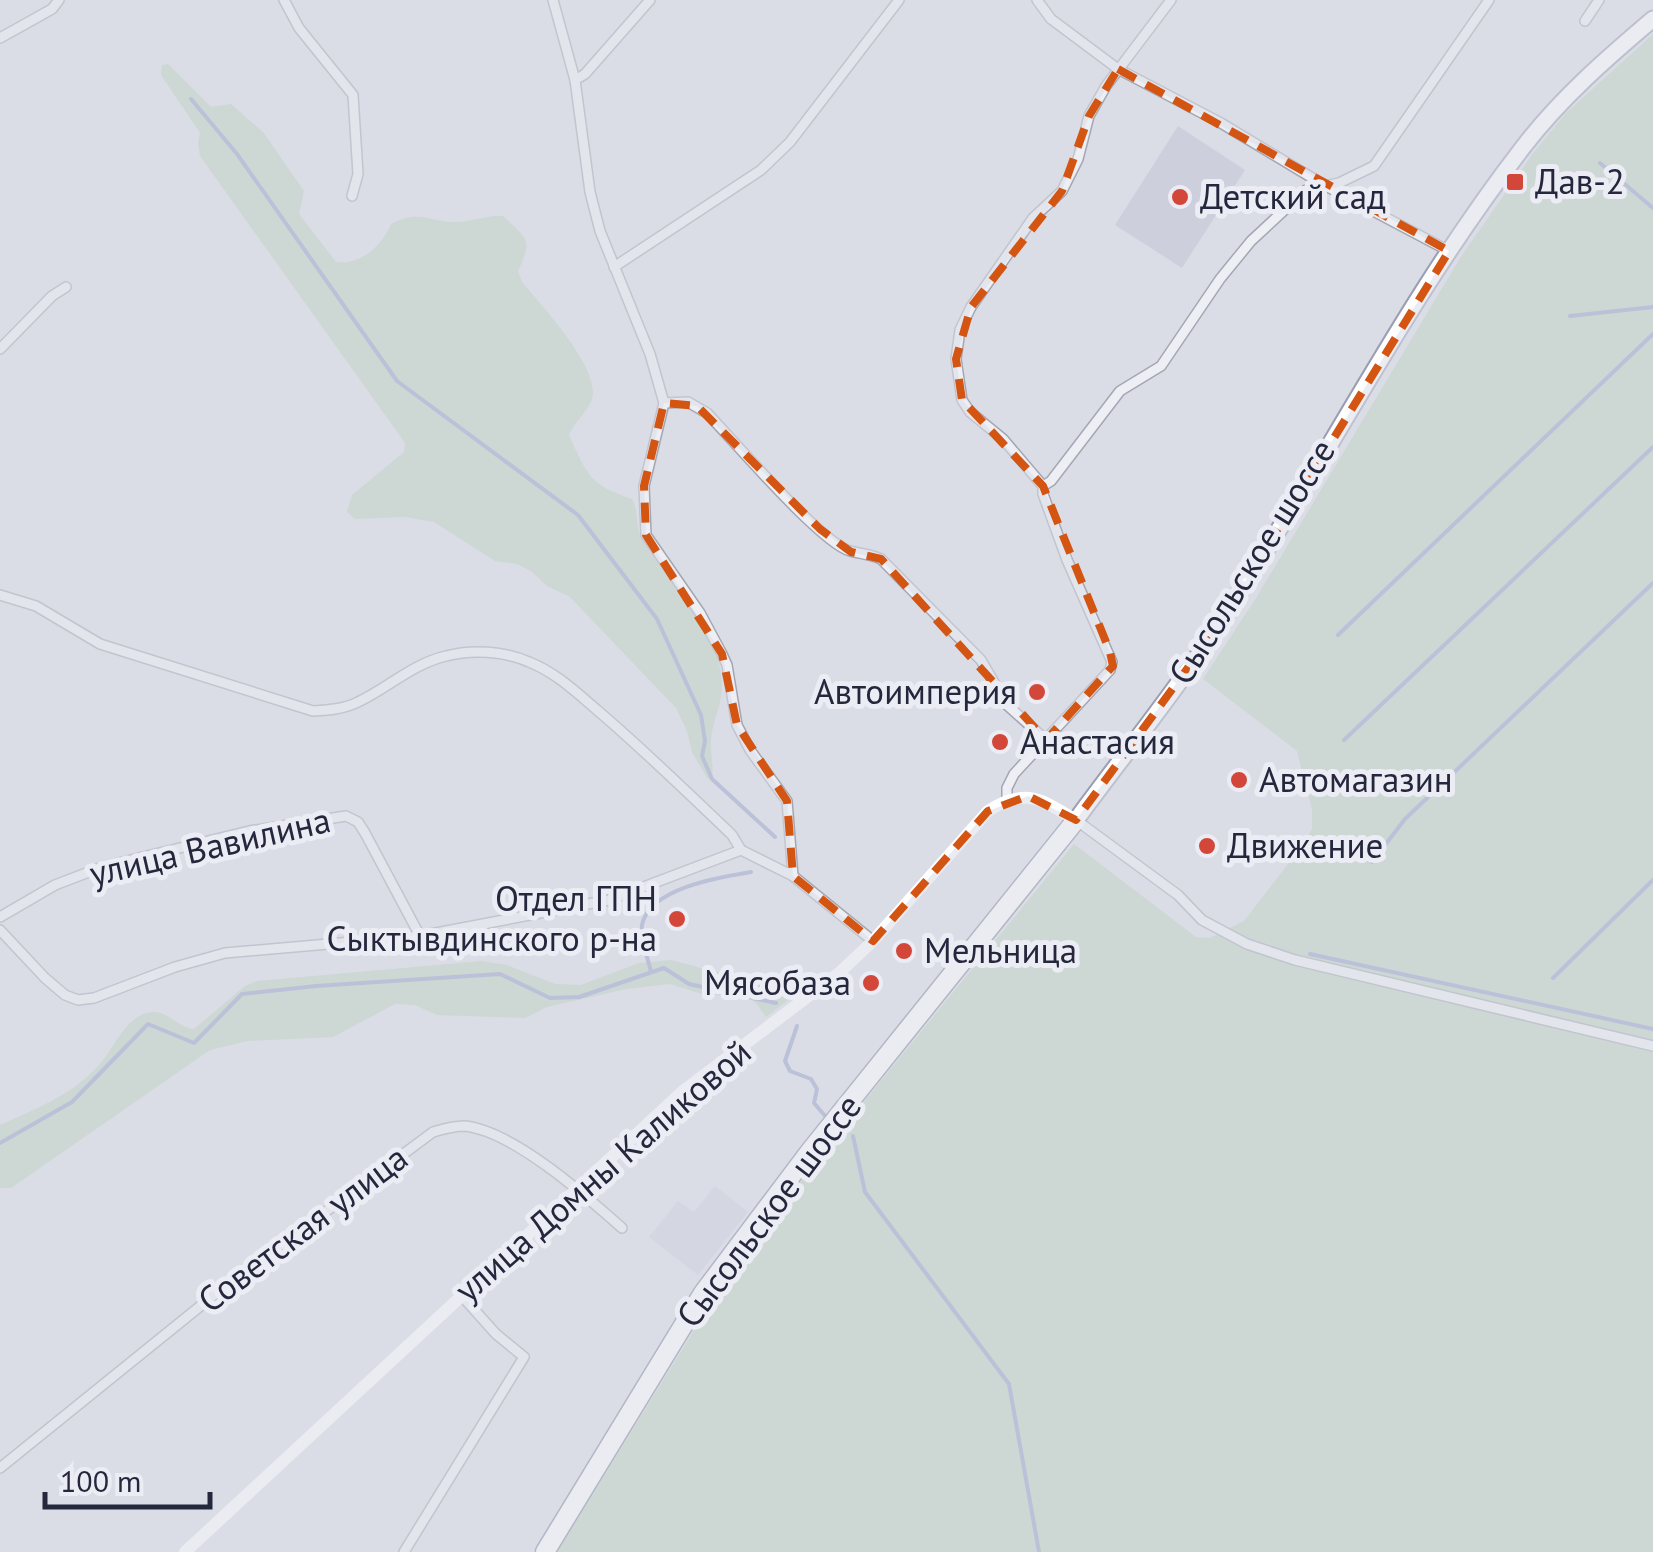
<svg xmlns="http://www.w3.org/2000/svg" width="1653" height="1552" font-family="'PT Sans',sans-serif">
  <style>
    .built { fill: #cdcfdc }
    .green { fill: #bdd1bc }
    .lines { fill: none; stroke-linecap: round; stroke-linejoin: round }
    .stream { stroke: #94a1c8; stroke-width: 4 }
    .street-casing { stroke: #a4a7b3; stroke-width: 12 }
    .primary-casing { stroke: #9a9eb2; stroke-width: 19 }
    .highway-casing { stroke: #82879d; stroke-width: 21 }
    .street { stroke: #eeeff5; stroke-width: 9 }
    .secondary { stroke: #fff; stroke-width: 12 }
    .primary { stroke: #fff; stroke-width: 15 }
    .highway { stroke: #fff; stroke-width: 18 }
    .marked { fill: none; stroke: #d45411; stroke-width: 8; stroke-dasharray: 20 12; stroke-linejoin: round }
    .poi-dot { fill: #d2473a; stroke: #ebecf4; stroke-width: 4 }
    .labels { text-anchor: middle; stroke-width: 10; stroke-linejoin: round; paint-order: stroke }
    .poi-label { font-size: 35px; fill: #25283d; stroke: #ebecf4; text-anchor: start }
    .street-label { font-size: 35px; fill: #25283d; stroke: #ebecf4 }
  </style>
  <rect width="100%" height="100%" fill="#dbdde6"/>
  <g class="built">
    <polygon points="1178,126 1245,170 1182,268 1115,225"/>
    <polygon points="715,1186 748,1212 698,1275 649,1237 678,1201 694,1212"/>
  </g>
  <g class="green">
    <polygon points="1653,34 1653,1552 557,1552 711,1303 818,1158 1074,844 1196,937 1210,938 1244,921 1301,847 1312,829 1312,810 1297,751 1203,679 1256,598 1462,255 1534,152 1566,113"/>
    <path d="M168 64 211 107 231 104 263 132 304 191 299 214 336 262C361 265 382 246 391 224 420 209 427 222 455 222 471 222 486 215 503 216 528 240 533 239 518 271L522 282C540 304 605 372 591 402 585 414 574 423 569 435 587 475 590 485 632 499 639 512 635 525 641 537 667 584 722 628 722 686 722 705 712 722 711 740 710 753 714 766 712 779L707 778 692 752 687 731 676 708 570 597 547 586 531 571 517 564 495 561 434 522 405 517 355 519 347 512 352 495 404 452 405 443 200 156 198 142 200 133 161 75 162 65Z"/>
    <path d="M671 960 785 990 792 997 766 1017 756 1003 746 997 702 994 670 984 626 989 547 1007 525 1018 437 1015 415 1005 395 1004 333 1037 247 1041 210 1050 11 1188H0V1125C34 1110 74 1094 99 1065 114 1049 126 1014 152 1012 169 1011 178 1028 194 1029L245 986 257 981 482 961 507 965 555 984 581 985 639 963Z"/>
  </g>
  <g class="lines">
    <g class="stream">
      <polyline points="191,99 237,154 397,381 578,515 657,619 701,715 705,741 702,756 712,779 775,837"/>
      <polyline points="1600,163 1653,208"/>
      <polyline points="1570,316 1653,307"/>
      <polyline points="1338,635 1653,334"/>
      <polyline points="1344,740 1653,447"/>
      <polyline points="1372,862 1405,819 1653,583"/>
      <polyline points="1310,954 1653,1029"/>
      <path d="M651 972C648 958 640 939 642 925 649 888 720 877 751 872"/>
      <polyline points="1553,978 1653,880"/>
      <polyline points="797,1026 785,1061 790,1071 811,1079 817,1089 814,1103 826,1117"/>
      <polyline points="853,1136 865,1192 1009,1384 1039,1552"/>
      <polyline points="0,1143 72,1102 148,1024 194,1043 242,994 316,986 500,974 550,998 579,997 664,968 689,984 776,1003"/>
    </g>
    <g class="street-casing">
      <g id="street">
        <polyline points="284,0 299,28 353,95 358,174 352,196"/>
        <polyline points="553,0 575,80 590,192 600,231 650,354 664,403 644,486 646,535 700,613 722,654 727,665 737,725 750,750 787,801 793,876"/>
        <polyline points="1037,0 1051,19 1118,69 1221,123 1324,185 1449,251"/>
        <polyline points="1585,21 1599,0"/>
        <polyline points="0,38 52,9 59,0"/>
        <polyline points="575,80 585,74 650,0"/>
        <polyline points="614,267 761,170 790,142 899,0"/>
        <polyline points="0,349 52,296 66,287"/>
        <path d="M664 403 688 402 707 413C733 440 821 543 850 551 861 554 870 554 881 559L981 660 1007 705 1046 740"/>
        <polyline points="1043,486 1051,481 1120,391 1161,366 1220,279 1251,241 1306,190 1339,183 1374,166 1489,0"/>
        <path d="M0 595 36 606 100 644 313 711C329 710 344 709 358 702 388 688 412 664 446 656 472 649 504 651 529 662 555 672 576 692 597 710 644 750 688 793 732 835L741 850 793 876 873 941"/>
        <polyline points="1007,799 1007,788 1014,774 1110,670 1112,662 1067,560 1043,494 1043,486 1003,439 970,412 962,400 956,359 960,330 971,307 1033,218 1062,191 1078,159 1089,116 1106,86 1171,0"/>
        <polyline points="1076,820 1178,895 1202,920 1247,944 1295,960 1653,1046"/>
        <polyline points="0,917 55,885 102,867 249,831 346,816 358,822 365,833 420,936"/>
        <polyline points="0,930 45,978 65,995 78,1000 94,998 175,967 225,953 420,936 609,900 741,850"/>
        <path d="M0 1468 219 1291 433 1132C443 1129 453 1126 464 1126 512 1130 586 1196 622 1228"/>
        <polyline points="404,1552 524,1357 496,1334 461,1295"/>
      </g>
    </g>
    <g class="primary-casing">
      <path id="primary" d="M1076 820C1122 757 1172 696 1215 631 1321 471 1406 298 1524 146 1561 98 1607 58 1653 19"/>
    </g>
    <g class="highway-casing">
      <polyline id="highway" points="545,1552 703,1293 810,1151 1076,820"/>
    </g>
    <use href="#street" class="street"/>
    <path class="secondary" d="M185 1552 683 1091 839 973 873 941 988 811C1026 787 1041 799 1076 820"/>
    <use href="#primary" class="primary"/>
    <use href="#highway" class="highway"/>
  </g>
  <path d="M0 0H1653V1552H0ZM1118 69 1449 251 1215 631 1076 820 1028 796 988 811 873 941 793 876 787 801 737 725 722 654 646 535 644 486 664 403 697 406 820 529 851 552 881 559 1046 740 1113 666 1110 652 1043 486 962 400 956 359 971 307 1062 191 1089 116Z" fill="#dbdde6" fill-opacity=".55" fill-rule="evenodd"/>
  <path class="marked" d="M1118 69 1449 251 1215 631 1076 820 1028 796 988 811 873 941 793 876 787 801 737 725 722 654 646 535 644 486 664 403 697 406 820 529 851 552 881 559 1046 740 1113 666 1110 652 1043 486 962 400 956 359 971 307 1062 191 1089 116Z"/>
  <g class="poi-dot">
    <rect x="1505" y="172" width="20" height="20" rx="5"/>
    <circle cx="1180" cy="197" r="10"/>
    <circle cx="1037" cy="692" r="10"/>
    <circle cx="1000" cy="742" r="10"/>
    <circle cx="1239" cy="780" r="10"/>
    <circle cx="1207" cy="846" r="10"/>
    <circle cx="677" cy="919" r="10"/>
    <circle cx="904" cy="951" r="10"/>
    <circle cx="871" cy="983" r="10"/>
  </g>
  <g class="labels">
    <g class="poi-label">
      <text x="1535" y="194">Дав-2</text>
      <text x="1200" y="209">Детский сад</text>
      <text x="1017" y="704" text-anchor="end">Автоимперия</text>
      <text x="1020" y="754">Анастасия</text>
      <text x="1259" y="792">Автомагазин</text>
      <text x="1227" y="858">Движение</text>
      <text x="657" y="911" text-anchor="end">Отдел ГПН<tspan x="657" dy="40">Сыктывдинского р-на</tspan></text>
      <text x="924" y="963">Мельница</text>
      <text x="851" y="995" text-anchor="end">Мясобаза</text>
    </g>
    <g class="street-label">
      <text transform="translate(1252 562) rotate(-58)" y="12">Сысольское шоссе</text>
      <text transform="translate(210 847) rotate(-13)" y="12">улица Вавилина</text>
      <text transform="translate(603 1171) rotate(-41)" y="12">улица Домны Каликовой</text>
      <text transform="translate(769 1211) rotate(-53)" y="12">Сысольское шоссе</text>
      <text transform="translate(303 1229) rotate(-37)" y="12">Советская улица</text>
    </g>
  </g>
  <path d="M45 1492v15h165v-15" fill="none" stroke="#25283d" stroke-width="5"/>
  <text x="60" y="1492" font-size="30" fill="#25283d" stroke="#ebecf4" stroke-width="8" paint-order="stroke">100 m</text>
</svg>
